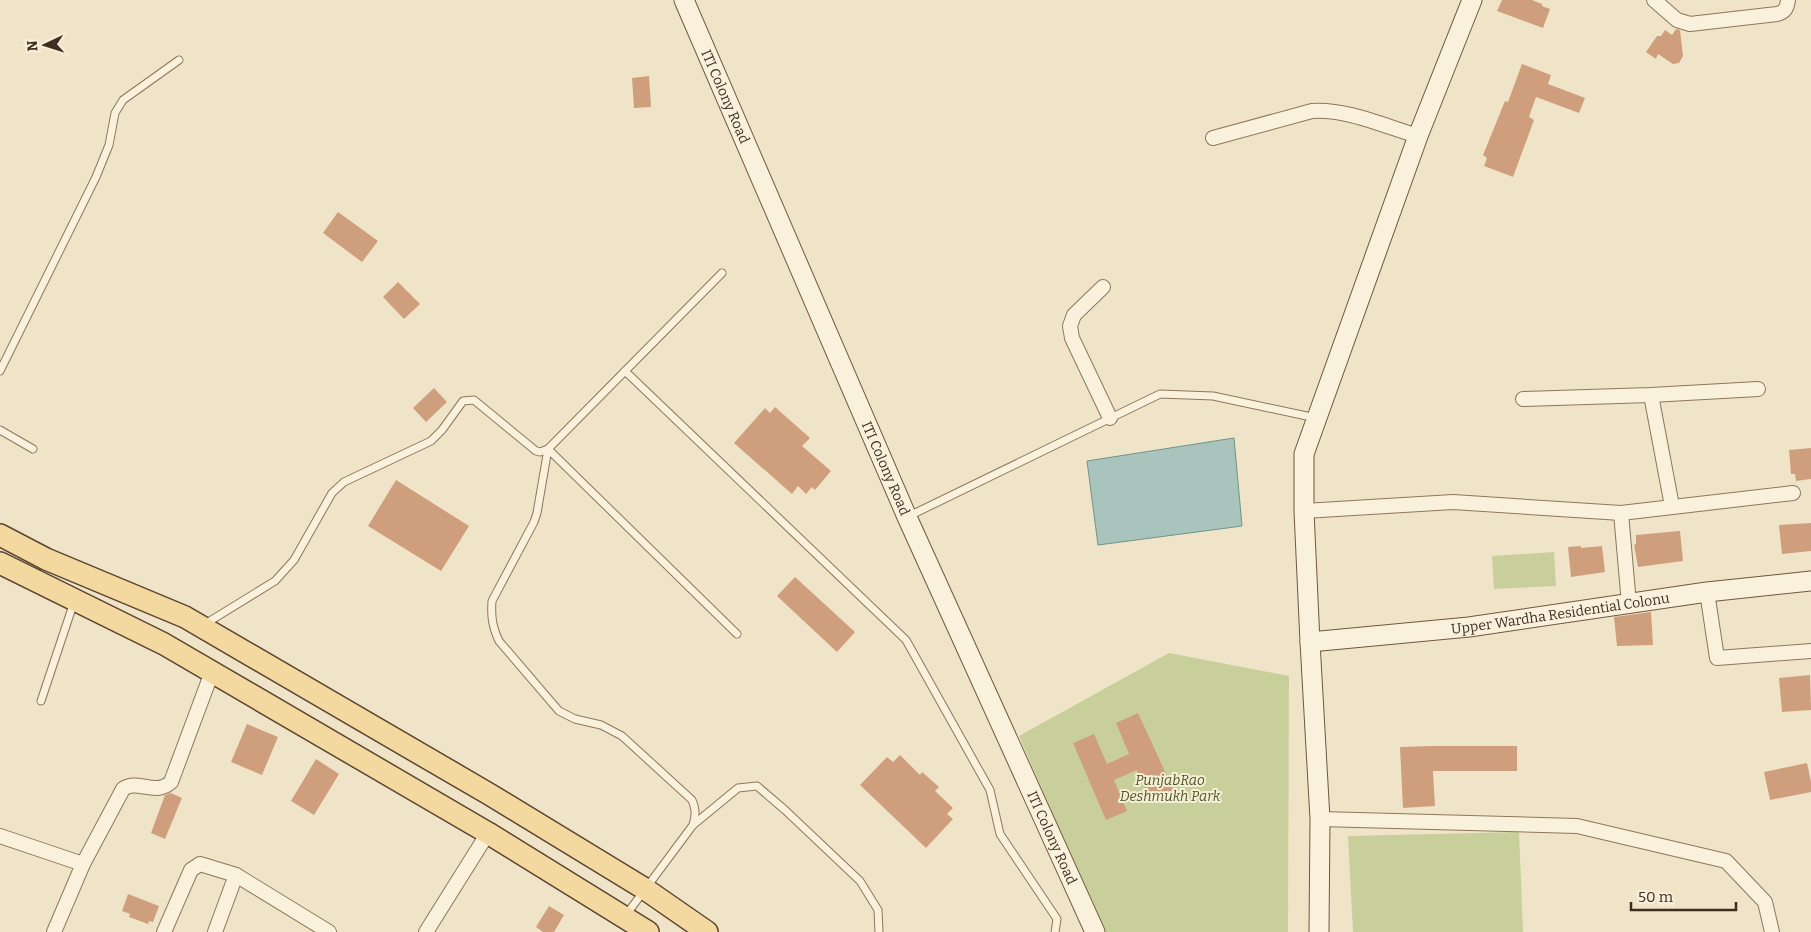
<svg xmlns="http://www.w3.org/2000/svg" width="1811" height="932" font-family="Bitter,serif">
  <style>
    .green { fill: #c9cf9b }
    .water { fill: #a9c4bc; stroke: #6f938a }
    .building { fill: #cf9f7d }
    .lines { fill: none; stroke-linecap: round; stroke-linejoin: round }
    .lane-casing { stroke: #8d765c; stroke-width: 9 }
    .street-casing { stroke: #8d765c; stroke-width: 16 }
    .secondary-casing { stroke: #6f573f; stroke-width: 21 }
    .primary-casing { stroke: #5b4430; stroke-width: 24 }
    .lane { stroke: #faf1dc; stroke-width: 7 }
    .street { stroke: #faf1dc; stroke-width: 14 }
    .secondary { stroke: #faf1dc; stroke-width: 19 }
    .primary { stroke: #f3d9a0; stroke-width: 21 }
    .labels { text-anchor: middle; stroke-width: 4; stroke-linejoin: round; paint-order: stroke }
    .street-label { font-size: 14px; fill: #3d2e20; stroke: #f7eed8 }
    .park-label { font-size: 14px; font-style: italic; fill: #4d5a26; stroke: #f7eed8 }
  </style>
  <rect width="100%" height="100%" fill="#f0e4c8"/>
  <g class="green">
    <polygon points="1554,552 1556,586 1494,589 1492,556"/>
    <polygon points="1169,653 1289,676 1288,932 1104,932 1019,736"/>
    <polygon points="1519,832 1523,932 1353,932 1348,836"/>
  </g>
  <polygon class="water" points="1234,438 1242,526 1098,545 1087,461"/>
  <g class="building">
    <polygon points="1502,0 1532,0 1542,4 1542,6 1550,9 1543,28 1497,11"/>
    <polygon points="1676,29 1680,30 1683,56 1679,63 1673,64 1658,54 1656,59 1646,52 1657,36 1661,36 1665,30 1672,35"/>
    <polygon points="1522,64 1551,75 1548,84 1585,98 1579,113 1536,97 1529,117 1534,120 1513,177 1484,166 1487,158 1483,155 1505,101 1508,102"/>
    <polygon points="649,76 651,107 634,108 632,78"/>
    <polygon points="338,212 378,241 362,262 323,233"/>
    <polygon points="398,282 420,304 404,319 383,297"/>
    <polygon points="434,388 447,402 426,422 413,408"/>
    <polygon points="775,407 810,438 802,446 831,471 815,490 812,487 806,494 798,486 792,494 734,443 765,408 770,413"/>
    <polygon points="1811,448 1811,479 1796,481 1795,474 1791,474 1789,450"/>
    <polygon points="396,480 469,526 441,571 368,526"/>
    <polygon points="1811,523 1811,551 1782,554 1779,525"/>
    <polygon points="1680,531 1683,561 1638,567 1634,545 1636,544 1636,535"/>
    <polygon points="1581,546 1581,548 1602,546 1605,572 1571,577 1568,547"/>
    <polygon points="795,577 855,632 837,652 777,596"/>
    <polygon points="1651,612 1653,645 1617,646 1614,617"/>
    <polygon points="1810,675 1811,710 1782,712 1779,678"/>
    <polygon points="1138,713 1174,791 1150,801 1137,770 1114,780 1127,811 1106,820 1073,743 1094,734 1107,764 1129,754 1116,723"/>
    <polygon points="247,724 278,737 262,775 231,762"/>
    <polygon points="1430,746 1517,746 1517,771 1433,771 1435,806 1403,808 1400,747"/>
    <polygon points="900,755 920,775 922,772 939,787 935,791 953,808 947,814 953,819 926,848 860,785 887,757 893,762"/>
    <polygon points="316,759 339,774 314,815 291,801"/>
    <polygon points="1807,763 1811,782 1811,792 1770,800 1764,772"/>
    <polygon points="171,793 182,798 165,839 151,833 165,795"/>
    <polygon points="128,894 159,906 153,922 149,921 148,924 129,917 130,914 122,911"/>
    <polygon points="549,906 564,915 554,932 543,932 536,927"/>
  </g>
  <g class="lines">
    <g class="lane-casing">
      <g id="lane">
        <polyline points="0,371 96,177 109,145 115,113 123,100 179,60"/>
        <polyline points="625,371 906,640 990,790 1000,834 1057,919 1055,932"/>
        <polyline points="0,430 33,449"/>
        <polyline points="907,517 1160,394 1213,396 1316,418"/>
        <polyline points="205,624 275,581 294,560 332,493 344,482 431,441 442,430 463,401 474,400 536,451 540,452 548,449 722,273"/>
        <polyline points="41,701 74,602"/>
        <path d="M693 825C696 815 696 809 692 800L622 736 601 725 575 719 559 711 499 641C492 626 491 616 492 601L534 522 537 513 548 449 737 634"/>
        <polyline points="626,915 693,825 738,788 757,786 785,810 860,881 878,910 879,932"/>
      </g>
    </g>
    <g class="street-casing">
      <g id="street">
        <path d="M1654 0 1677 20 1690 24 1777 14C1785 12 1787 8 1788 0"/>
        <path d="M1213 138 1312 111C1348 109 1384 126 1418 136"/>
        <polyline points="1103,287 1074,315 1070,326 1072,338 1110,418"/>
        <polyline points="1651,395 1672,506"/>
        <polyline points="1523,399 1651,395 1758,389"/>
        <polyline points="1304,511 1453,502 1621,513 1793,493"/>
        <polyline points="1621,513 1629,604"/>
        <polyline points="1707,592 1717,658 1811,651"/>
        <polyline points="1320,819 1577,826 1726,861 1765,902 1772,932"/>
        <polyline points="0,836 83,864"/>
        <path d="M54 932 83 864 123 789C137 778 155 797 171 782L212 672"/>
        <polyline points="164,932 191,870 200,864 236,875 329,932"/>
        <polyline points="215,932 236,875"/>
        <polyline points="426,932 488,833"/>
      </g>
    </g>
    <g class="secondary-casing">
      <g id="secondary">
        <path id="s1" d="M684 0 907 517 1095 932"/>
        <path id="s2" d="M1310 642 1469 627 1707 592 1811 581"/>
        <polyline points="1319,932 1320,819 1310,642 1304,511 1304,454 1418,136 1472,0"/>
      </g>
    </g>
    <g class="primary-casing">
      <g id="primary">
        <polyline points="0,535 46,559 185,617 489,794 645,889 707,932"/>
        <polyline points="0,563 164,644 488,833 648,932"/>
      </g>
    </g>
    <use href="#lane" class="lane"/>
    <use href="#street" class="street"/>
    <use href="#secondary" class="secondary"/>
    <use href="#primary" class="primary"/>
  </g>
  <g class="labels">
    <g class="street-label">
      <text dy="5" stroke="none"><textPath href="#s1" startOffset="105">ITI Colony Road</textPath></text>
      <text dy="5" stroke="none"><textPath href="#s1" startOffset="510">ITI Colony Road</textPath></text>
      <text dy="5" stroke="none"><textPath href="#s2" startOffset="252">Upper Wardha Residential Colonu</textPath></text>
      <text dy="5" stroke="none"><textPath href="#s1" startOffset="915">ITI Colony Road</textPath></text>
    </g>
    <g class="park-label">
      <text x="1170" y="785">PunjabRao<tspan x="1170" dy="16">Deshmukh Park</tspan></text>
    </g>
  </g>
  <g transform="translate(45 45) rotate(266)" stroke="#f7eed8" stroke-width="4" paint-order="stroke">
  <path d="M0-4L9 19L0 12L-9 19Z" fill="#3d2e20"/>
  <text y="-8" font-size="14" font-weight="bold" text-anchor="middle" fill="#3d2e20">N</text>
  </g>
  <path d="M1631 902v8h105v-8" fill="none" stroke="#3d2e20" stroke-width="2.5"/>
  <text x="1638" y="902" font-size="15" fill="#3d2e20" stroke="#f7eed8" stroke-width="4" paint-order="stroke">50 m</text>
</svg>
